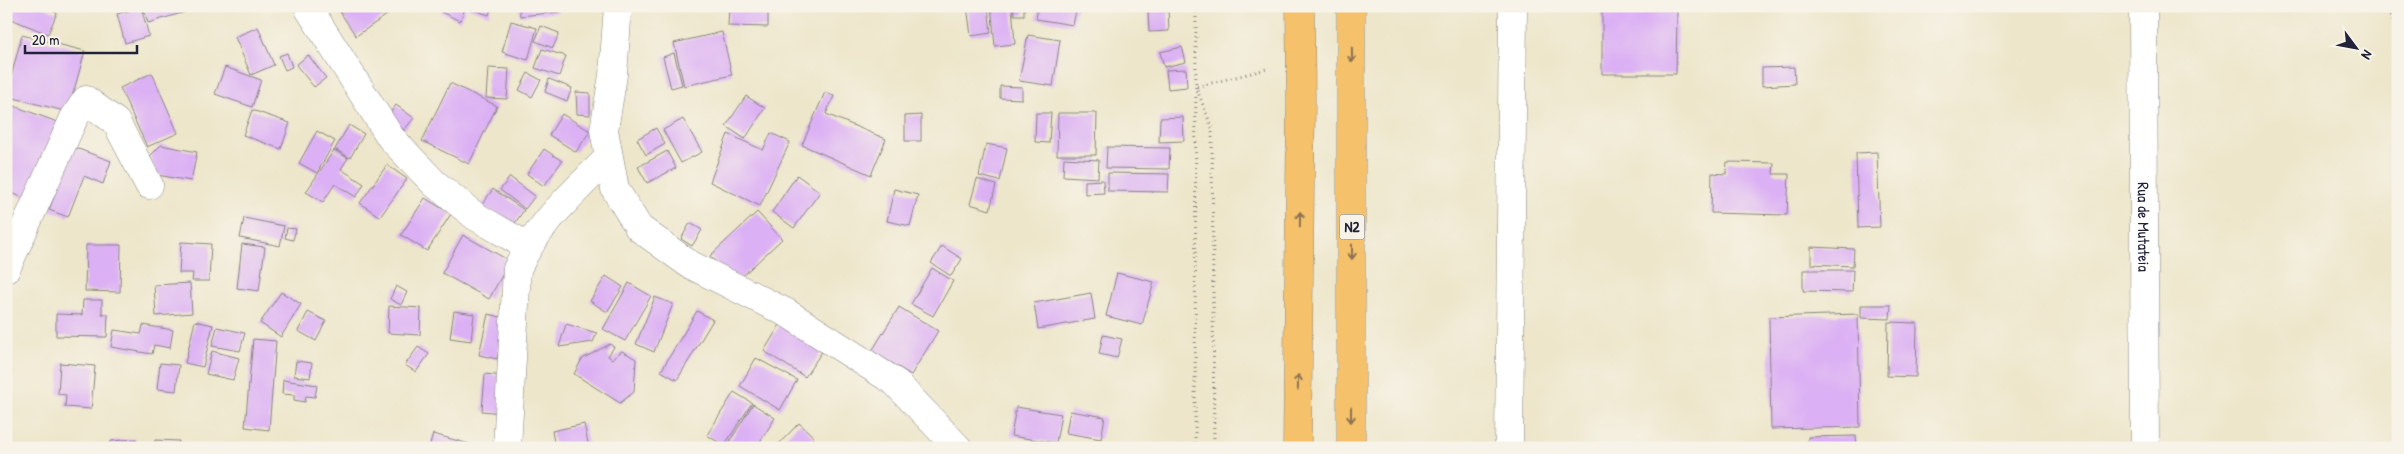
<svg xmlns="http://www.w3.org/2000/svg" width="2404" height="454" font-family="'Patrick Hand',sans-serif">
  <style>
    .building { fill: #dcb0f4 }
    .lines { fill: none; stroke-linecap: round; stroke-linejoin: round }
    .street-casing { stroke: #888482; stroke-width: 29 }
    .highway-casing { stroke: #888482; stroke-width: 29 }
    .path { stroke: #888482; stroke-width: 3; stroke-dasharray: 1 4; stroke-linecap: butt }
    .street { stroke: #fff; stroke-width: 28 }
    .highway { stroke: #f5c16b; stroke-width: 28 }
    .oneway { stroke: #8c7253 }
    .labels { text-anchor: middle; stroke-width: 4; stroke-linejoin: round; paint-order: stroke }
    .shield { fill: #f7f3e8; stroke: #62616f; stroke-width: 1 }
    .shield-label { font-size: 15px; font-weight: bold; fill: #22223b }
    .street-label { font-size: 16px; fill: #22223b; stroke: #f7f3e8 }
  </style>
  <rect width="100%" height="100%" fill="#f7f3e8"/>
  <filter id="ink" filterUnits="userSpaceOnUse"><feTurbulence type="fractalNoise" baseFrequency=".02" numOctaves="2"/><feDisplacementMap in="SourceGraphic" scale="10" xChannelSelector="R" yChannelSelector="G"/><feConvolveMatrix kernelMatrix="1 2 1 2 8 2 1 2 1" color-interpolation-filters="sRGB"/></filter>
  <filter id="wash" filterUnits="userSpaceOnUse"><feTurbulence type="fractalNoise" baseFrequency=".0096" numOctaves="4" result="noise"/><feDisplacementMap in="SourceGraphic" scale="20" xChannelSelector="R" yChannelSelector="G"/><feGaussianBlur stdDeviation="1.12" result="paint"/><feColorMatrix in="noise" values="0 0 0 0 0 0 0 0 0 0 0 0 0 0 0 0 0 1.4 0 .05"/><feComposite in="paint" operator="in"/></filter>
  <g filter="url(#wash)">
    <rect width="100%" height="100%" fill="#ede6ca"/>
    <g id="blocks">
      <g class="building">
        <polygon points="6,6 42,6 57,13 48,34 6,17"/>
        <polygon points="143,6 195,6 195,9 148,23"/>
        <polygon points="336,6 400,6 356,36"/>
        <polygon points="444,6 466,6 460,21 441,12"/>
        <polygon points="469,6 492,6 489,15 468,8"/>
        <polygon points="519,6 558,6 559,12 520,16"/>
        <polygon points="729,6 768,6 768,27 728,26"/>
        <polygon points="967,6 988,6 991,33 971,36"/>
        <polygon points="991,6 1012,6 1015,44 995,46"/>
        <rect x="1014" y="6" width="10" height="9"/>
        <polygon points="1038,6 1077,6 1073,25 1036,19"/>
        <polygon points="141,7 149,36 125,43 117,14"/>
        <polygon points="1168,9 1169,31 1149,32 1148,11"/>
        <polygon points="1602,10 1677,10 1676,74 1602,74"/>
        <polygon points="511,21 537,28 528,60 502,52"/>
        <polygon points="541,26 559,33 553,48 535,41"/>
        <polygon points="258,27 274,65 251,75 235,37"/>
        <polygon points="722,32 732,75 684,86 674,43"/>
        <polygon points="22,35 85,51 68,112 6,96"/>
        <polygon points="1028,35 1060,40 1053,86 1019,81"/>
        <polygon points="1182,47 1186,62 1164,67 1160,52"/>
        <polygon points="542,49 566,56 559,76 535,68"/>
        <polygon points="287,53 292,67 285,70 279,56"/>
        <polygon points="674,53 682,85 671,88 663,57"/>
        <polygon points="308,55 326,78 314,87 296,65"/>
        <polygon points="225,67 261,80 252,107 215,94"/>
        <polygon points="1794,67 1795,84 1762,86 1762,68"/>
        <polygon points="488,68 509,69 507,99 486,98"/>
        <polygon points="1186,69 1187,87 1168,89 1166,70"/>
        <polygon points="152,73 178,133 147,147 120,88"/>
        <polygon points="528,73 541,80 532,97 519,90"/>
        <polygon points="549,79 572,88 567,101 545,92"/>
        <polygon points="450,83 497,106 469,164 422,141"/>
        <polygon points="1000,86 1022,87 1022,99 1000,98"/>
        <polygon points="576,92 590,93 590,115 577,114"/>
        <polygon points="825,92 834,96 826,114 886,139 871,175 802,145"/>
        <polygon points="746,96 765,108 745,139 726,126"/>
        <polygon points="6,103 60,123 32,201 6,191"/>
        <polygon points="396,105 414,118 404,130 387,117"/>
        <polygon points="252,110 290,123 281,149 243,135"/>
        <polygon points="1036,113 1051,113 1049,143 1035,142"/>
        <polygon points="1058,113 1097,113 1096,155 1057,155"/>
        <polygon points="562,114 590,131 576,152 549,135"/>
        <polygon points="921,115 921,141 905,141 905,116"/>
        <polygon points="1183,117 1184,141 1159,142 1160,118"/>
        <polygon points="683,119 702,152 681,163 663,130"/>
        <polygon points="349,125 364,134 350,158 335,149"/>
        <polygon points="656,128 665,144 646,155 637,139"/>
        <polygon points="317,131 335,141 317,173 299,163"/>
        <polygon points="771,133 790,142 760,206 710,182 728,134 763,150"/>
        <polygon points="986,144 1007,148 1000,181 979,176"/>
        <polygon points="161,145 197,152 191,181 157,175 150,156"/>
        <polygon points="73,147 111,161 103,184 84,176 68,217 49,210"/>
        <polygon points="1107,147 1170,148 1169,169 1106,168"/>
        <polygon points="544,149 562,161 544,186 527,174"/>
        <polygon points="334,150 348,158 341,169 364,184 356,197 335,184 323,202 306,192"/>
        <polygon points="667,151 676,168 647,183 638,167"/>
        <polygon points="1877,152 1880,227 1858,228 1856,153"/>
        <polygon points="1064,158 1099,160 1098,178 1063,176"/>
        <polygon points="1727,162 1774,163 1773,174 1789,174 1787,215 1711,213 1712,173 1726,174"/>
        <polygon points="387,165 407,179 380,217 360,203"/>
        <polygon points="1108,173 1169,174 1168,192 1108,191"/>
        <polygon points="797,175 820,192 794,228 772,212"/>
        <polygon points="510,177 535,196 525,209 500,190"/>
        <polygon points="977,179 996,185 990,210 970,204"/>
        <polygon points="1103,180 1104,193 1085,194 1085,181"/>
        <polygon points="493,189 524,210 513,226 481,206"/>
        <polygon points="894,189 918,195 910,226 887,221"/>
        <polygon points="425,198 451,214 427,251 401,235"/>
        <polygon points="757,212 782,239 735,283 710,256"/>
        <polygon points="244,218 284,226 280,246 240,238"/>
        <polygon points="690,223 702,230 692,246 681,239"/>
        <polygon points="287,228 296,229 293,240 285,238"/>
        <polygon points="463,235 510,261 489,299 442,273"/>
        <polygon points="181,242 211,244 209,281 192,281 193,273 179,273"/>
        <polygon points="242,244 265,247 259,291 237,288"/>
        <polygon points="86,245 121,245 120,292 85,291"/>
        <polygon points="942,246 962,259 951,276 931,263"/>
        <polygon points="1811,247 1854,249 1853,266 1811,264"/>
        <polygon points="932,268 953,281 933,316 911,304"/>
        <polygon points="1803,270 1853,270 1852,292 1803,291"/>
        <polygon points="1117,273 1154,282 1142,325 1106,316"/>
        <polygon points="606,276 623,287 607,312 590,301"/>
        <polygon points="190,283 192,313 156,316 154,285"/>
        <polygon points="629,283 651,296 625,341 603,329"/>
        <polygon points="396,286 407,292 401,305 390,299"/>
        <polygon points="281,292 301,304 281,337 260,323"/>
        <polygon points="1091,293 1095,319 1038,329 1034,303"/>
        <polygon points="655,297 673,304 654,352 636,344"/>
        <polygon points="83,300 102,300 102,314 108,314 107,337 56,336 56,314 82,315"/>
        <polygon points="1861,305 1891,305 1890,319 1861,318"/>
        <polygon points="389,306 421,308 420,335 388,333"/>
        <polygon points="899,307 938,331 911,375 872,351"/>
        <polygon points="454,311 474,314 471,341 450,338"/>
        <polygon points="697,311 713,320 677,380 661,371"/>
        <polygon points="308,312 326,321 316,341 298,331"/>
        <polygon points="488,314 505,318 497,359 479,355"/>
        <polygon points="1858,314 1860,427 1771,429 1769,317"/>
        <polygon points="195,321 213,325 203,367 185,363"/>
        <polygon points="1888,322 1917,323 1916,377 1887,376"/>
        <polygon points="781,323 823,350 805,377 764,351"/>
        <polygon points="566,324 597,333 593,342 559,347"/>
        <polygon points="143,325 173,330 170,348 154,345 152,354 111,347 114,330 141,334"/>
        <polygon points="217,327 245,333 240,351 212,346"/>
        <polygon points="1103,335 1122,339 1117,358 1099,354"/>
        <polygon points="253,339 276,341 269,430 245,427"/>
        <polygon points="610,344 614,347 608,356 612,359 622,351 636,359 634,392 620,403 574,374 582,359"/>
        <polygon points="418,347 429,354 416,372 405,365"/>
        <polygon points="212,351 239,358 233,380 206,374"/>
        <polygon points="756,358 797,380 780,410 740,386"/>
        <polygon points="296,361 312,363 310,378 294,376"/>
        <polygon points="60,363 95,366 91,409 65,407 66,395 58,394"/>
        <polygon points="160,363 179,365 176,391 157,389"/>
        <polygon points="485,374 504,376 501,413 482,411"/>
        <polygon points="283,380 317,385 315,397 306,396 305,402 294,400 294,395 282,394"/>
        <polygon points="734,392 752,403 724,446 707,435"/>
        <polygon points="753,404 775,418 756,448 733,448 728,444"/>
        <polygon points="1016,407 1061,414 1056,443 1011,436"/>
        <polygon points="1070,411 1105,417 1101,439 1066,433"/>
        <polygon points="799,423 814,437 803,448 775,448"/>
        <polygon points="584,424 589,448 555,448 552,431"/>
        <polygon points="433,434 473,445 472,448 429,448"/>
        <polygon points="1856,436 1857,448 1808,448 1808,437"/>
        <polygon points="136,439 136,448 111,448 111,441"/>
        <polygon points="155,440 179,441 178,448 155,448"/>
        <polygon points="1188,445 1188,448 1167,448 1167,446"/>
      </g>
    </g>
  </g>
  <g filter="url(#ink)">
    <use href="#blocks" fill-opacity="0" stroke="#888482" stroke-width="1"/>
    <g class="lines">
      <g class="street-casing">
        <g id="street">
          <polyline points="618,6 613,75 604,130 615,189 639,228 689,264 787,313 895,382 958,448"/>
          <path id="s1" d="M2143 6 2145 448"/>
          <polyline points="309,9 391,138 434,183 475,216 527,246"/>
          <polyline points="6,269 74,118 86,100 116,122 149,185"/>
          <path d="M507 448 517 269C537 224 574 193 608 158"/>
          <polyline points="1509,448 1513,6"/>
        </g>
      </g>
      <g class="highway-casing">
        <g id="highway">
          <polyline points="1297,448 1301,101 1300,6"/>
          <polyline points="1351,448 1351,6"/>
        </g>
      </g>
      <g class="path">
        <polyline points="2387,6 2398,33"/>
        <polyline points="1195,448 1196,6"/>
        <polyline points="1214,448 1212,128 1196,87 1267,69"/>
      </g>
      <use href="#street" class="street"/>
      <use href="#highway" class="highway"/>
    </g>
    <defs><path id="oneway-shaft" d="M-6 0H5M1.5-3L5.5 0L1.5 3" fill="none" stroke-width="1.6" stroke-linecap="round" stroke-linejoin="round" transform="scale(1.25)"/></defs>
    <g class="oneway">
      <use href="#oneway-shaft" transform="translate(1352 55) rotate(89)"/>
      <use href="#oneway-shaft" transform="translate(1300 219) rotate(-89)"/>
      <use href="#oneway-shaft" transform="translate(1352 252) rotate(90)"/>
      <use href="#oneway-shaft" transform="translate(1298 382) rotate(-89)"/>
      <use href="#oneway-shaft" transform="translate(1351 415) rotate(90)"/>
    </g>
  </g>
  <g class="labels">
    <rect class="shield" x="1339.5" y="214.5" width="25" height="25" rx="4"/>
    <g class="shield-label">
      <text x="1352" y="232">N2</text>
    </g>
    <g class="street-label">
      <text dy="6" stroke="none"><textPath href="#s1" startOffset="221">Rua de Mutateia</textPath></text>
    </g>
  </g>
  <rect width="2404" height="454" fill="none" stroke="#f7f3e8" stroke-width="25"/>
  <g transform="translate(2356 48) rotate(122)" stroke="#f7f3e8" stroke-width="4" paint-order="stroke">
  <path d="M0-4L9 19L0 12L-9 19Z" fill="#22223b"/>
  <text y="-8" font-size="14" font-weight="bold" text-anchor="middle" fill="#22223b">N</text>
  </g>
  <path d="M25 45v8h112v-8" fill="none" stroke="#22223b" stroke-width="2.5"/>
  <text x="32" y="45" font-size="15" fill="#22223b" stroke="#f7f3e8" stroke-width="4" paint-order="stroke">20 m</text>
</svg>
